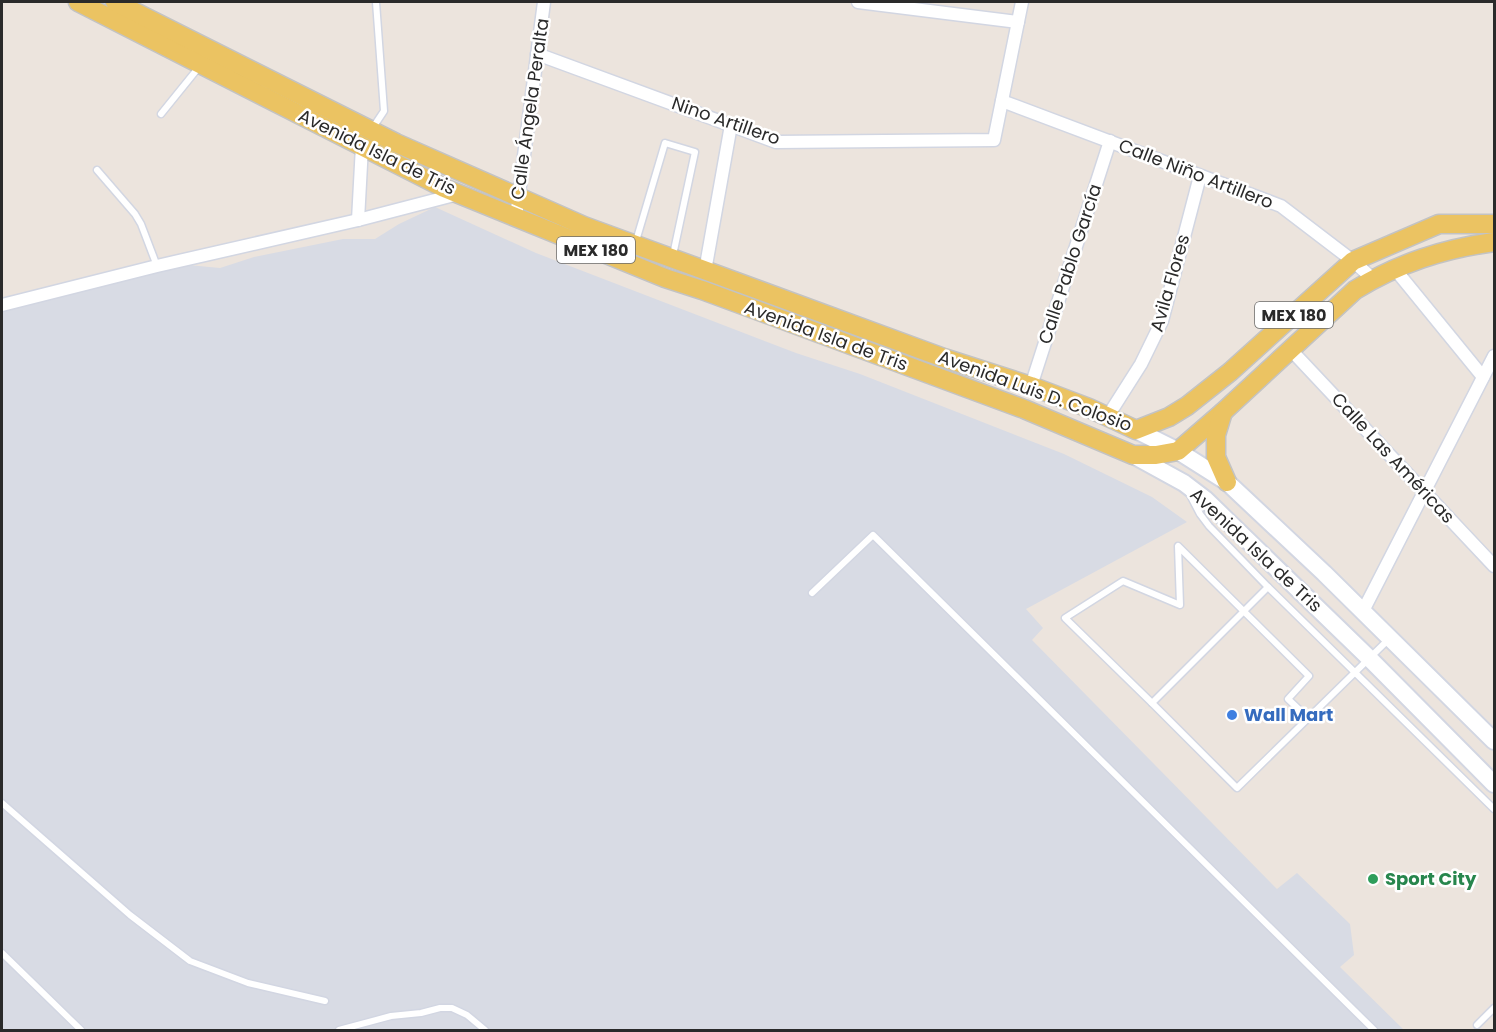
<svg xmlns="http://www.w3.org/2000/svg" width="1496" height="1032" font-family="Poppins,sans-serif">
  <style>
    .airport { fill: #d8dbe4 }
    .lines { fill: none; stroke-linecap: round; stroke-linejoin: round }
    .service-casing { stroke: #d2d6e2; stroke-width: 9 }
    .minor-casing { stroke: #d2d6e2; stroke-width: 15 }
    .secondary-casing { stroke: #d2d6e2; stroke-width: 20 }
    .primary-casing { stroke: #c3c3c3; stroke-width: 21 }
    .service { stroke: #fff; stroke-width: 6 }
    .minor { stroke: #fff; stroke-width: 12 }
    .secondary { stroke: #fff; stroke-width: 16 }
    .primary { stroke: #ebc362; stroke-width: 18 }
    .shop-dot { fill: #3f7fe0; stroke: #fff; stroke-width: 2 }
    .leisure-dot { fill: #2e9e5b; stroke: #fff; stroke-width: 2 }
    .labels { text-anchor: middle; stroke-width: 5; stroke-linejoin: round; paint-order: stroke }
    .shield { fill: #fff; stroke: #6a6a6a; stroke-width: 1.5 }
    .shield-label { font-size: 16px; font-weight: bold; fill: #2a2a2a }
    .street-label { font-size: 18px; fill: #2a2a2a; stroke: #fff }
    .shop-label { font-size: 18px; font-weight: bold; fill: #366cbe; stroke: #fff; text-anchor: start }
    .leisure-label { font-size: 18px; font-weight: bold; fill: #27864d; stroke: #fff; text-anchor: start }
  </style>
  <rect width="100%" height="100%" fill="#ece4dd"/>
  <polygon class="airport" points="435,207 536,253 796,353 860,374 1064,454 1152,497 1187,522 1026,609 1043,628 1032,640 1277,889 1297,873 1350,924 1354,955 1340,967 1404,1030 2,1030 2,311 118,280 188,265 220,268 254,257 343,239 375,239 399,224"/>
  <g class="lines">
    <g class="service-casing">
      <g id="service">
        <polyline points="161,114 199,67"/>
        <polyline points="372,129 384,111 376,2"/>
        <polyline points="97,170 135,214 141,224 157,266"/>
        <polyline points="636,241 665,143 695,152 673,255"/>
        <polyline points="1189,493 1200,514 1209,526 1268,587 1494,809"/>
        <polyline points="812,593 873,535 1374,1030"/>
        <polyline points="1152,703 1268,587"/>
        <polyline points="1308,718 1288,699 1309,676 1178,546 1180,605 1123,581 1065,618 1152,703 1237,788 1390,638"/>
        <polyline points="2,803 130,915 190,961 248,983 325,1001"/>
        <polyline points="2,953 81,1030"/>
        <polyline points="1477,1025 1494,1008"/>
        <polyline points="339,1030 391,1016 421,1013 440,1008 452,1008 467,1015 485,1030"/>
      </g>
    </g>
    <g class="minor-casing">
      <g id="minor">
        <polyline points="858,2 1018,22"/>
        <polyline points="537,54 776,142 994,140 1022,2"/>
        <polyline points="1002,101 1281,206 1353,261 1373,279"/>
        <polyline points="516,217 544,2"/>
        <polyline points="358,220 362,146"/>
        <polyline points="1394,268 1483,377"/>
        <polyline points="705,271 731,125"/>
        <polyline points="2,305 157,266 358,220 458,194"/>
        <polyline points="1291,350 1494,566"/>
        <polyline points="1031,386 1110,141"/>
        <polyline points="1108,416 1141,364 1162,321 1200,176"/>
        <polyline points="1363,611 1494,356"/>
      </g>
    </g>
    <g class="secondary-casing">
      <g id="secondary">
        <polyline points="1136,430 1178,451 1227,482 1324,573 1494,741"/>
        <polyline points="1133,455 1184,483 1205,499 1369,658 1494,784"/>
      </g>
    </g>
    <g class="primary-casing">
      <g id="primary">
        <path d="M78 2 444 188 665 278 702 290 1024 409 1133 455H1156L1178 451 1223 412 1355 290C1399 263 1443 249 1494 242"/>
        <polyline points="115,2 396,143 584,226 944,358 1031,386 1089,408 1136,430 1169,417 1187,406 1230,372 1353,261 1439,224 1494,224"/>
        <polyline points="1223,412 1216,435 1216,457 1227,482"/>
      </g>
    </g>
    <use href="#service" class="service"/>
    <use href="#minor" class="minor"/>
    <use href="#secondary" class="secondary"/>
    <use href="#primary" class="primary"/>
  </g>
  <circle class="shop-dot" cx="1232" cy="715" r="6"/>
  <circle class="leisure-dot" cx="1373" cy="879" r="6"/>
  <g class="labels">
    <g class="shield">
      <rect x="557" y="237" width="78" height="26" rx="4.5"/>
      <rect x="1255" y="302" width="78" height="26" rx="4.5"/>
    </g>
    <g class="shield-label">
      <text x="596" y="256">MEX 180</text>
      <text x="1294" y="321">MEX 180</text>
    </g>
    <g class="street-label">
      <text transform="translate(530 109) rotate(-82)" y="6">Calle Ángela Peralta</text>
      <text transform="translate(726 121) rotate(19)" y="6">Nino Artillero</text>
      <text transform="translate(377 152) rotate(26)" y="6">Avenida Isla de Tris</text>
      <text transform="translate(1196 174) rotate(21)" y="6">Calle Niño Artillero</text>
      <text transform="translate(1070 264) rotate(-72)" y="6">Calle Pablo García</text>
      <text transform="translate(1170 283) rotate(-74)" y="6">Avila Flores</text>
      <text transform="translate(826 336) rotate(20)" y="6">Avenida Isla de Tris</text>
      <text transform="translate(1035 391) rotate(20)" y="6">Avenida Luis D. Colosio</text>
      <text transform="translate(1393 458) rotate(47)" y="6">Calle Las Américas</text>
      <text transform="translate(1256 550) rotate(43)" y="6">Avenida Isla de Tris</text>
    </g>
    <g class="shop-label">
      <text x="1244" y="721">Wall Mart</text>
    </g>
    <g class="leisure-label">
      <text x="1385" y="885">Sport City</text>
    </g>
  </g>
  <rect width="1496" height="1032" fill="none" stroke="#2a2a2a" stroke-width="6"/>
</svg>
